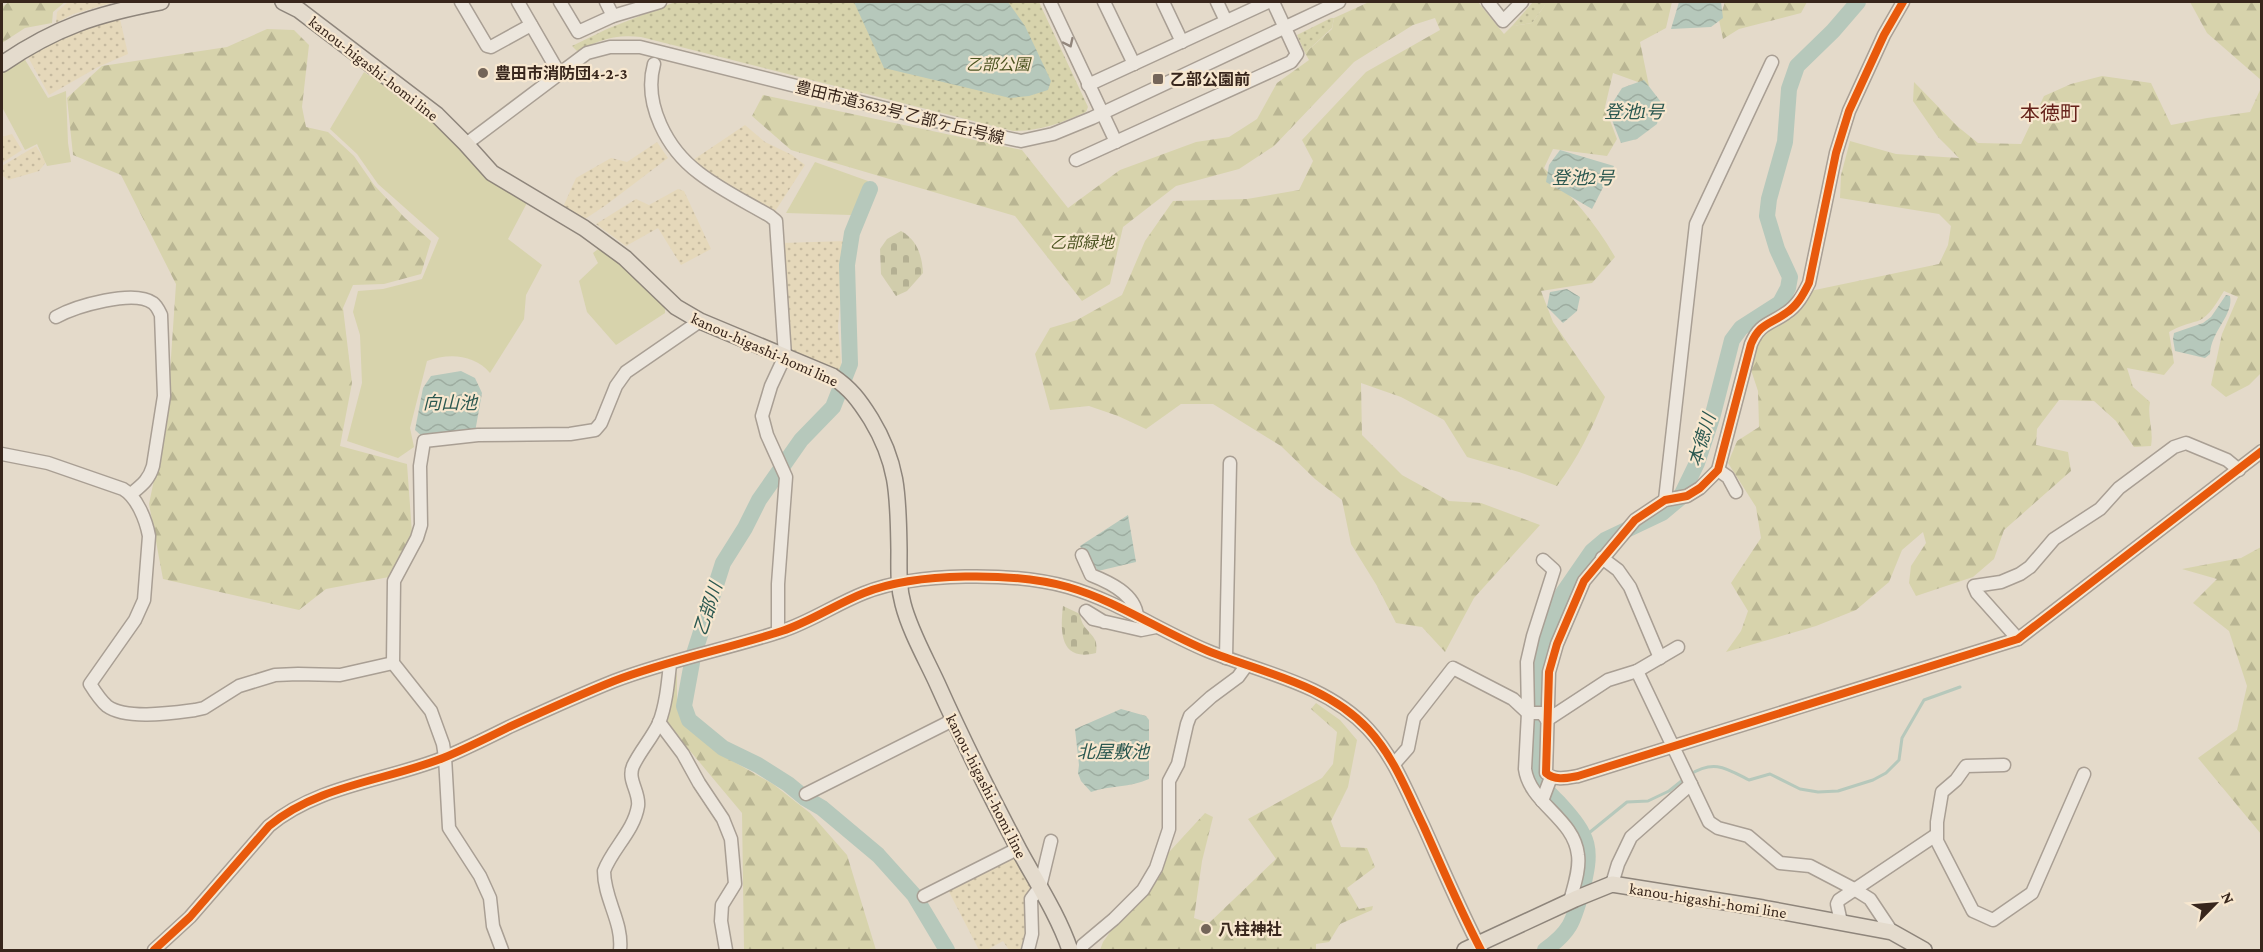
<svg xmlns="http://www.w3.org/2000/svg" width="2263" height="952" font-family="'Crimson Pro','Noto Sans JP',serif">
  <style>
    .farmland { fill: url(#farmland-dots) }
    .grass { fill: #d7d3ac }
    .forest { fill: url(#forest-firs) }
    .cemetery { fill: url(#cemetery-stones) }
    .park { fill: url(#park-dots) }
    .water { fill: url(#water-waves) }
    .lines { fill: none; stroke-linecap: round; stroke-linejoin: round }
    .stream { stroke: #b6c8bb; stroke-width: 3 }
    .river { stroke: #b6c8bb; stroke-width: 16 }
    .minor-casing { stroke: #a99f94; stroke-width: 15 }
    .major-casing { stroke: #8e857b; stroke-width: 18 }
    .minor { stroke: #ece6dd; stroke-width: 12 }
    .major { stroke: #e4dbcd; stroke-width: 15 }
    .cycleway-casing { stroke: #f7e7cf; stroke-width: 11 }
    .cycleway { stroke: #e8590c; stroke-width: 8 }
    .oneway { stroke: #92867c }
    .poi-dot { fill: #746559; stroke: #f7e7cf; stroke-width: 2 }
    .labels { text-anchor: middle; stroke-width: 4.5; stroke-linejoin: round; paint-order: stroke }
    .park-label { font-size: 16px; font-style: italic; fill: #4d5522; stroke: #f7e7cf }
    .street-label { font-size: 16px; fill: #38261c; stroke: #f7e7cf }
    .poi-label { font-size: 16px; font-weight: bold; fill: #38261c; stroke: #f7e7cf; text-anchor: start }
    .water-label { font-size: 18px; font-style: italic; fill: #2b5850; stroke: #f7e7cf }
    .quarter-label { font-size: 20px; fill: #66221a; stroke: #f7e7cf }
  </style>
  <defs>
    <pattern id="farmland-dots" width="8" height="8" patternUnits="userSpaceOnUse" patternTransform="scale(1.5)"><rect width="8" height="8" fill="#e5d8ba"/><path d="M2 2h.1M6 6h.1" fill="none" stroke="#c5b99f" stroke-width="1.8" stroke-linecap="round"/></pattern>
    <pattern id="forest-firs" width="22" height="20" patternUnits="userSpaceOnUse" patternTransform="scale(1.5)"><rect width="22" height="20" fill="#d7d3ac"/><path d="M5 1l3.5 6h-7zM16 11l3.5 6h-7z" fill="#b9b593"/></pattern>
    <pattern id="cemetery-stones" width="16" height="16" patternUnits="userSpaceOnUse" patternTransform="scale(1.5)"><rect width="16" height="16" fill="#d1cdac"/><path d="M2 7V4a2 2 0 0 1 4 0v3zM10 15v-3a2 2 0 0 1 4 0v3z" fill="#b4b093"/></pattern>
    <pattern id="park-dots" width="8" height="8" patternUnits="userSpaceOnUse" patternTransform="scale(1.5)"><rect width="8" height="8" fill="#d7d3ac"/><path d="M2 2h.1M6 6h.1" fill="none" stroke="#b9b593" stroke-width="1.8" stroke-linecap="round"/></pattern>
    <pattern id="water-waves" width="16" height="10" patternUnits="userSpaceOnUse" patternTransform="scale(1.5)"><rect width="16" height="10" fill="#b6c8bb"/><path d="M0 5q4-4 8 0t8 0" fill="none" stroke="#9daca0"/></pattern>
  </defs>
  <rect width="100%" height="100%" fill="#e4daca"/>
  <g class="farmland">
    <polygon points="68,2 115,2 73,14 56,23 57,12"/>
    <polygon points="120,19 128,54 98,67 49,95 28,57 64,34 94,24"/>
    <polygon points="745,125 765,142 792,155 805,165 774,213 738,193 693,160"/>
    <polygon points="12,134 22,150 2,163 2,137"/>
    <polygon points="657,142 668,158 606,205 585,219 563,207 576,178 611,158 627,162"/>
    <polygon points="36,146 46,162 39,171 8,180 2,175 2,166"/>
    <polygon points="678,189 684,191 711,249 681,265 658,228 626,246 596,224 636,199 649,205"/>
    <polygon points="846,241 838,326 842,373 788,350 782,243"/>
    <polygon points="1017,854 1036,886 1029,934 1023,950 1009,950 1003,941 987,950 979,950 947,888"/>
  </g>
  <g class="grass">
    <polygon points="24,58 48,98 66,91 68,143 71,162 47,166 37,144 25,150 2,107 2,73"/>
    <path d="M364 72 434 118 528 201 508 239 542 265 526 295 524 319 490 373C474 354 448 353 427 361L410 428 414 447 398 458 347 441 362 383 360 335 353 312 358 291 383 289 422 279 439 238 378 184 357 154 330 129Z"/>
    <polygon points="815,162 868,181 851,215 786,213"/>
    <polygon points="602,246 665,306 665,313 616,345 587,312 579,281 598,263 593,253"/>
  </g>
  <g class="forest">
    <polygon points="9,2 65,2 53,12 52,23 25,28 2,43 2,7"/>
    <path d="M1369 2H1478L1504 34 1512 26 1532 23 1545 5V2H1672L1666 28 1640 42 1649 86 1613 73 1605 107 1617 139 1607 156 1553 149 1544 168C1571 196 1596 223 1615 257L1592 283 1541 291 1553 322 1605 397C1592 429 1578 458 1557 486L1519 472 1467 457 1444 420 1401 397 1361 383 1362 435 1402 475 1449 501 1481 503 1540 525 1474 598 1445 652 1422 627 1396 623 1377 586 1351 544 1342 500 1315 479 1281 446 1213 404H1181L1146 429 1118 416 1089 406 1050 410 1035 354 1050 328 1077 320 1122 295 1145 241 1173 201 1247 199 1299 190 1313 161 1302 140 1366 72 1440 30 1435 18 1413 25 1354 62 1274 146 1239 169 1176 186 1123 227 1110 284 1082 301 1015 216 791 150 752 116 763 95 1022 150 1068 208 1120 170 1196 142 1229 137 1257 119 1277 83 1309 60 1305 53 1332 29 1334 18Z"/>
    <polygon points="1725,2 1807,2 1801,13 1739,29 1723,39 1719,20"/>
    <polygon points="2190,2 2261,2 2261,80 2207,33"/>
    <polygon points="267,29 294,30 309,45 302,107 306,127 328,132 354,156 374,185 405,218 431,241 421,274 384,284 353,285 343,308 352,383 340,446 407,464 412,533 389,577 326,589 299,610 163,579 149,504 167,416 176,284 121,175 73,155 67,98 102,66 227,47"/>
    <path d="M2102 76 2151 83 2171 125 2207 118 2250 112 2261 88 2262 372 2249 385 2226 397 2211 385 2222 334 2238 297 2224 291C2217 302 2210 316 2198 321 2187 324 2179 326 2169 332L2174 363 2164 375 2127 368 2133 387 2150 402C2147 418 2154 430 2151 446L2134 447 2116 421 2094 401 2059 400 2037 429 2036 445 2068 452 2071 471 2004 530 1994 559 1973 577 1916 596 1909 583 1911 566 1926 543 1923 532 1902 550 1889 582 1856 610 1816 626 1726 652 1741 631 1748 611 1731 583 1761 538 1756 507 1728 463 1737 441 1759 427 1758 391 1750 367 1758 342 1769 326 1810 291 1939 264 1948 245 1951 226 1939 214 1840 198 1841 175 1850 141 1896 154 1959 158 1938 137 1913 101 1914 82 1957 126 1978 143 2021 144 2044 96 2071 84Z"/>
    <polygon points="2261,547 2261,834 2198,758 2237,730 2247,686 2229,631 2193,603 2217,579 2182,569 2241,558"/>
    <polygon points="677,672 677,710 687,726 729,759 773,784 810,813 847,855 876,950 744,950 742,813 665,721"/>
    <polygon points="1316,703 1340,720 1357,740 1348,787 1331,821 1341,847 1367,848 1375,867 1347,888 1359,909 1373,906 1372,910 1340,924 1329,942 1316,944 1316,950 1100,950 1103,942 1159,863 1205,813 1213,817 1202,861 1194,918 1209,923 1276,859 1248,819 1322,778 1333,764 1337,732 1311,709"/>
  </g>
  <g class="cemetery">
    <path d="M901 231C917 240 922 255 923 273L907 291 896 296 881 274 880 249 887 239Z"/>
    <path d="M1063 606 1080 614C1082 634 1100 632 1096 653 1060 662 1060 632 1063 606Z"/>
  </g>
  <g class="park">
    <path d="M675 2H1039L1088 107 1086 112C1062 123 1040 131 1013 131L641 37C614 34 601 40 577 51L572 46 607 29Z"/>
    <polygon points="1533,2 1545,2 1545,5 1532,23 1512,26"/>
    <polygon points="1331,18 1334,18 1332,28 1305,53 1297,35"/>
  </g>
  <g class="water">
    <polygon points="854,2 1008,2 1025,26 1051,81 1048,90 1029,96 1010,98 884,68"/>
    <polygon points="1679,2 1721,2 1723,18 1711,27 1671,29"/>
    <polygon points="1644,80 1661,102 1657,124 1637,139 1621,143 1608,110 1622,88"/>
    <polygon points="1560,150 1614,166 1592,209 1546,182 1549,165"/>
    <polygon points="1567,289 1580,297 1577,311 1563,323 1547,307 1550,292"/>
    <path d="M2226 295 2230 296C2234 315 2211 331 2210 354L2205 358 2175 351 2173 339 2174 333 2203 323 2211 317Z"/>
    <polygon points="461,371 475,378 482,393 475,432 424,438 415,430 423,388 431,376"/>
    <polygon points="1128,515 1136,562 1098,571 1080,546"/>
    <path d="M1121 709 1146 716 1149 720V779C1130 788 1110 785 1091 792L1081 781 1078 773 1079 765 1075 729Z"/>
  </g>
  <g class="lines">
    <g class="stream">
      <path d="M1689 775C1714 759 1726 768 1749 780L1770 774 1800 789 1818 792 1838 791 1873 780 1886 773 1899 760 1902 738 1924 700 1960 687"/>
      <polyline points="1584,837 1627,802 1648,801 1669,791 1684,779"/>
    </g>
    <g class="river">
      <polyline points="870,189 852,233 847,265 850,364 833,407 801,440 759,500 745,528 723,563 693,657 684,706 689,720 723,748 758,765 788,784 805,798 822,808 878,855 914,895 947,950"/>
      <path d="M1545 950C1570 932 1573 922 1581 894 1593 848 1591 838 1558 802 1549 793 1541 785 1537 772L1543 644 1563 593 1592 551 1605 540 1662 513 1680 498 1697 463 1712 418 1732 340 1741 328 1780 303 1788 288 1790 277 1777 249 1767 216 1769 199 1785 142 1789 89 1797 66 1833 31 1858 2"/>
    </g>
    <g class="minor-casing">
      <g id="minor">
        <polyline points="461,2 487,46 491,47 531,25"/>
        <polyline points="518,2 559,73"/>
        <polyline points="560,2 578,32 613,16 660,2"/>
        <polyline points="606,2 613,16"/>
        <polyline points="1050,2 1116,142"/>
        <polyline points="1104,2 1134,64"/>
        <polyline points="1163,2 1182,42"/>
        <polyline points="1217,2 1226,21"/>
        <polyline points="1488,2 1503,21 1522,2"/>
        <path d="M1903 2 1884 35 1849 111 1836 153 1809 283C1803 295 1797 306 1786 313 1769 325 1760 323 1751 344L1718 470 1700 488 1687 496 1665 500 1635 520 1584 581 1557 644 1549 672 1546 773C1555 781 1567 778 1578 776L2018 639 2262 451"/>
        <path d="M654 64C643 104 667 149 699 173 721 190 746 202 770 216L776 221 785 356 771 386 762 416 767 435 786 477 778 584V632"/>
        <polyline points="1088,85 1268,2"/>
        <polyline points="466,144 587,53 610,47 640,47 988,134 1021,141 1053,134 1092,118 1339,2"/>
        <polyline points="1076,160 1291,62 1297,54 1273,2"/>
        <path d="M56 317C76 306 134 289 153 303 157 306 159 311 161 315L164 396 153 466C149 480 142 485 131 494"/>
        <path d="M2 454 48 463 123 489C137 497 146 520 149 536L144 600 135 620 90 684C95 692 100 700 107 706 126 720 172 713 195 710L204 708 239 686 275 675 298 674 340 675 393 663"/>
        <polyline points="1718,470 1728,477 1736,492"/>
        <polyline points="1665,500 1696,224 1772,62"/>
        <path d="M1082 555 1091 575C1109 582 1135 594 1137 616"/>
        <polyline points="1602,558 1618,570 1630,587 1660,658"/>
        <path d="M1543 560 1554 570 1533 636 1527 662 1528 713 1525 769C1530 804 1574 818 1578 855 1580 869 1574 886 1570 901"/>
        <polyline points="1104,622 1086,611 1093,619 1141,630 1156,627"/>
        <polyline points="2018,639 1977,593 1974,586 2001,582 2020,574 2030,567 2054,539 2100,509 2119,488 2174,447 2186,443 2227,460 2239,470"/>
        <polyline points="1226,658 1230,463"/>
        <polyline points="1637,671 1709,822 1718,828 1748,836 1780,863 1810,866 1854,889 1870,899 1892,932"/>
        <polyline points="1547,720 1608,680 1637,671 1678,647"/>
        <polyline points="659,722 683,754 699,783 723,819 731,839 735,884 722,905 721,921 726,950"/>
        <polyline points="1394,764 1408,748 1414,718 1453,668 1513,699 1528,713 1542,713 1547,720"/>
        <polyline points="2004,765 1966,766 1956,780 1942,792 1937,822 1937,841 1973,911 1993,920 2032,893 2084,774"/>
        <polyline points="806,794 953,720"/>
        <polyline points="1542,801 1551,777"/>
        <polyline points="1612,884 1618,864 1631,837 1691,784"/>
        <polyline points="924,896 1019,848"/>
        <polyline points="1841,922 1837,904 1839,900 1936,835"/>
        <path d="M154 950 190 917 269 826C318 785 385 781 443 758 465 749 487 738 509 727 544 711 579 695 614 681 669 660 727 649 782 631 810 622 836 604 864 593 916 572 1014 572 1068 587 1117 601 1160 631 1208 651 1263 673 1326 684 1368 729 1394 757 1407 792 1423 825 1442 867 1460 910 1481 950"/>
        <polyline points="502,950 493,926 490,898 480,876 449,828 445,757 443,744 431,711 393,663 394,581 417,538 421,525 420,466 424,441 478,435 570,434 595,430 601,423 616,386 626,372 700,321"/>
        <path d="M620 950C623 922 604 899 604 871 612 849 634 831 638 806 640 792 627 780 633 766 640 751 652 738 659 723 666 705 668 683 670 664"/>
        <polyline points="1028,950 1032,934 1031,899 1040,887 1051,841"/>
        <polyline points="1081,950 1083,945 1114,919 1143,890 1156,868 1169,829 1169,781 1178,764 1187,724 1190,716 1211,697 1238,677 1246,666"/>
      </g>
    </g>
    <g class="major-casing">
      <g id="major">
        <path d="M283 2 299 10 437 115 466 144 492 173 584 228 625 258 676 307 700 321 832 376C851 389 859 400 871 419 899 465 898 498 899 550 899 568 898 586 903 604 910 631 925 657 937 683 962 739 990 795 1019 850 1037 883 1058 915 1070 950"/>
        <path d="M2 64C56 27 97 14 161 2"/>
        <polyline points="1465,950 1575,899 1612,884 1763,908 1892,932 1924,950"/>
      </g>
    </g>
    <use href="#minor" class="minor"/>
    <use href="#major" class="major"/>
    <g class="cycleway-casing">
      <g id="cycleway">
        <path d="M1903 2 1884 35 1849 111 1836 153 1809 283C1803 295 1797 306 1786 313 1769 325 1760 323 1751 344L1718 470 1700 488 1687 496 1665 500 1635 520 1584 581 1557 644 1549 672 1546 773C1555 781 1567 778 1578 776L2018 639 2262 451"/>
        <path d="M154 950 190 917 269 826C318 785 385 781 443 758 465 749 487 738 509 727 544 711 579 695 614 681 669 660 727 649 782 631 810 622 836 604 864 593 916 572 1014 572 1068 587 1117 601 1160 631 1208 651 1263 673 1326 684 1368 729 1394 757 1407 792 1423 825 1442 867 1460 910 1481 950"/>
      </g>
    </g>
    <use href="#cycleway" class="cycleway"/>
  </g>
  <defs><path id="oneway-chevron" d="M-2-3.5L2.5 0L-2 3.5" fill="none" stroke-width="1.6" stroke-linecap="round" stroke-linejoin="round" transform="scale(1.5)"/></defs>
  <use class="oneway" href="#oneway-chevron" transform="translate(1069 43) rotate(65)"/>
  <g class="poi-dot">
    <circle cx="483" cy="73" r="6"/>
    <rect x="1152" y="73" width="12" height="12" rx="3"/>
    <circle cx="1206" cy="929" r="6"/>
  </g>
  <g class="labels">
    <g class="park-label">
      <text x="998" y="70">乙部公園</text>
      <text x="1082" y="248">乙部緑地</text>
    </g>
    <g class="street-label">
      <text transform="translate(374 68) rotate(38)" y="6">kanou-higashi-homi line</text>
      <text transform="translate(900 112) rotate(14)" y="6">豊田市道3632号 乙部ヶ丘1号線</text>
      <text transform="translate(765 349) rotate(24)" y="6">kanou-higashi-homi line</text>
      <text transform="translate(987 786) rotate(63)" y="6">kanou-higashi-homi line</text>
      <text transform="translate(1708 900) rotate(9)" y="6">kanou-higashi-homi line</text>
    </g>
    <g class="poi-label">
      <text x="495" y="79">豊田市消防団4-2-3</text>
      <text x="1170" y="85">乙部公園前</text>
      <text x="1218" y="935">八柱神社</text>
    </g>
    <g class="water-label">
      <text x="1634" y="118">登池1号</text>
      <text x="1583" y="184">登池2号</text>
      <text x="450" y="409">向山池</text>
      <text transform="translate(1702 440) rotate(-73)" y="6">本徳川</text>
      <text transform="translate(708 609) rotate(-72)" y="6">乙部川</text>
      <text x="1113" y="758">北屋敷池</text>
    </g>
    <g class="quarter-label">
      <text x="2050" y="120">本徳町</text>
    </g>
  </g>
  <rect width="2263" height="952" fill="none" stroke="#38261c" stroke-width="6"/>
  <g transform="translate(2215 904) rotate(65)" stroke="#f7e7cf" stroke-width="4.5" paint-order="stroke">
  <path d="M0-4.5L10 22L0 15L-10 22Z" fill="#38261c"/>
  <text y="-9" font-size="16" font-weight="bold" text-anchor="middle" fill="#38261c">N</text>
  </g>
</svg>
